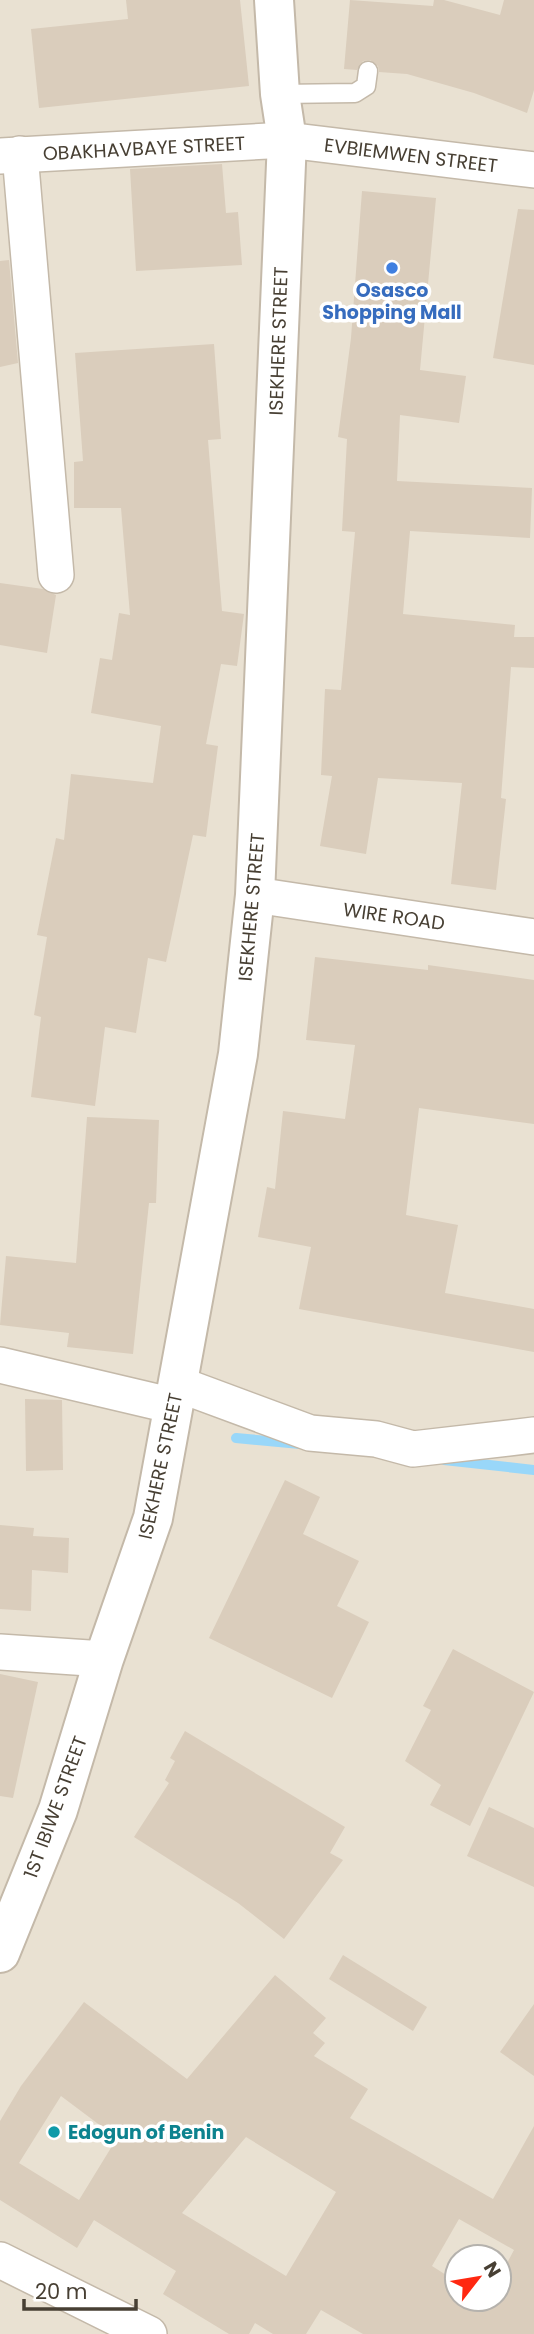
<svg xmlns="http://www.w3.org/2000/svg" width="534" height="2334" font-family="Poppins,sans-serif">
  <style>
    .residential { fill: #e9e1d2; fill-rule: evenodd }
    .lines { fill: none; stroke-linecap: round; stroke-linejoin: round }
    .stream { stroke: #99d7f9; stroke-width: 10 }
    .building { fill: #dacdbc; fill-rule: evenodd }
    .service-casing { stroke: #c4b9a9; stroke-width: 21 }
    .minor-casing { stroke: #c4b9a9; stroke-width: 38 }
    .tertiary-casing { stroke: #c4b9a9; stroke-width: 42 }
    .service { stroke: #fff; stroke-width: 18 }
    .minor { stroke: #fff; stroke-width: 35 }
    .tertiary { stroke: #fff; stroke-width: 38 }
    .shop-dot { fill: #3f7fe0; stroke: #fff; stroke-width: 2.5 }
    .culture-dot { fill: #0f9aa8; stroke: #fff; stroke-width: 2.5 }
    .labels { text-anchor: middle; stroke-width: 7; stroke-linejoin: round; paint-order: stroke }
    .street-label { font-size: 19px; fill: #473f33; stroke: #fff }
    .shop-label { font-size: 19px; font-weight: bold; fill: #366cbe; stroke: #fff }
    .culture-label { font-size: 19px; font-weight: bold; fill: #0d838f; stroke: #fff; text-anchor: start }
  </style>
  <rect width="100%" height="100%" fill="#f4efe5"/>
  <path class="residential" d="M0 0H534V2334H0ZM457 2257H499V2299H457Z"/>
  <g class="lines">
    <g class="stream">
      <polyline points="236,1438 300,1444"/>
      <polyline points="444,1460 534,1470"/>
    </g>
  </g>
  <g class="building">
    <polygon points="126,0 240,0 249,86 39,108 31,29 128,19"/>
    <polygon points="350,0 433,6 434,0 444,0 500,15 504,0 534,0 534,90 527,113 474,93 407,74 379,72 378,66 370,60 363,61 357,70 344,69"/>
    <polygon points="222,164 226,213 238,212 242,265 136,271 130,169"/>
    <polygon points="362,191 436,198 420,370 466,376 459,423 400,415 397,481 532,488 530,538 410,531 403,614 515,625 514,637 534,637 534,668 511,667 501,798 506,799 496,890 451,884 462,783 378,778 366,854 320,846 332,776 321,775 325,689 341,690 355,532 342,531 347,439 338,437 351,338"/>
    <polygon points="518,209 534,210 534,365 493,358"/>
    <polygon points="9,260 18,363 0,367 0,261"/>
    <polygon points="214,344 221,439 208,440 222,611 244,614 237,666 221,664 206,744 218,746 206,837 193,835 166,962 148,958 136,1033 105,1027 95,1106 31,1097 41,1017 34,1015 47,937 37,935 56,838 64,840 71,774 153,783 161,726 91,713 100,658 112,660 119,613 130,615 121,508 74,508 74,462 83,461 75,353"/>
    <polygon points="0,583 43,589 56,595 47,653 0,645"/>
    <polygon points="315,957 428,970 428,965 534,980 534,1124 419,1108 406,1215 458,1225 445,1293 534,1309 534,1352 299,1309 311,1247 258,1237 267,1187 275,1189 283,1111 345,1119 355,1045 306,1040"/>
    <polygon points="87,1117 159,1120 156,1203 149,1203 133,1354 67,1347 69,1333 0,1325 6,1256 76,1263"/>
    <polygon points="25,1399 62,1400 63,1470 26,1471"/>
    <polygon points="285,1480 320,1497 303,1534 359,1561 337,1606 369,1622 332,1698 209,1638"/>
    <polygon points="0,1525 34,1528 33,1536 69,1538 68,1573 32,1570 31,1611 0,1609"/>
    <polygon points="453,1649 534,1692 470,1826 430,1805 441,1785 405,1761 431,1710 423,1706"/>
    <polygon points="0,1674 38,1682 13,1798 0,1796"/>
    <polygon points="185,1731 345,1827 330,1853 343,1860 284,1939 238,1903 134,1837 169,1783 165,1780 175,1761 170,1758"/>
    <polygon points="489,1807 534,1828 534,1887 467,1856"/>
    <polygon points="343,1955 427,2007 413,2031 329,1979"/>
    <path d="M275 1975 326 2018 313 2033 325 2043 314 2056 368 2089 350 2118 493 2199 534 2126V2334H363L321 2310 306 2334H273L255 2323 249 2334H229L163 2294 176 2271 94 2220 77 2248 0 2200V2121L21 2086 84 2002 187 2079ZM61 2096 117 2138 79 2200 19 2163ZM246 2137 336 2192 286 2276 182 2213ZM459 2219 514 2250 499 2278V2299L486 2302 457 2299V2282L432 2266Z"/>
    <polygon points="534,2004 534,2076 500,2052"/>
  </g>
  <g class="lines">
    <g class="service-casing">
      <polyline id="service" points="280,94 355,93 366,86 368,71"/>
    </g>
    <g class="minor-casing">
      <g id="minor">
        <polyline points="20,154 56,575"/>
        <polyline points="0,156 287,140 534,170"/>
        <polyline points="255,895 534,937"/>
        <polyline points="0,1365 174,1406"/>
        <polyline points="178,1384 310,1433 376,1439 413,1449 534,1435"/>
        <polyline points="0,1652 104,1659"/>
        <polyline points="0,2260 149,2334"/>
      </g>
    </g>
    <g class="tertiary-casing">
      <polyline id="tertiary" points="0,1953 58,1810 104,1659 153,1518 238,1054 255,895 287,140 280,94 274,0"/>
    </g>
    <use href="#service" class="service"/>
    <use href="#minor" class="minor"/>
    <use href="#tertiary" class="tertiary"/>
  </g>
  <circle class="shop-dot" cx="392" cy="268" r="7"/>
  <circle class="culture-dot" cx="54" cy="2132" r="7"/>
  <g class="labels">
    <g class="street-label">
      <text transform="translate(144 148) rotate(-3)" y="7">OBAKHAVBAYE STREET</text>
      <text transform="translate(411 155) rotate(7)" y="7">EVBIEMWEN STREET</text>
      <text transform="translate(278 341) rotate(-88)" y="7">ISEKHERE STREET</text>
      <text transform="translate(251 907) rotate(-85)" y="7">ISEKHERE STREET</text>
      <text transform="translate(394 916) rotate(8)" y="7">WIRE ROAD</text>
      <text transform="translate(160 1466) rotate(-78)" y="7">ISEKHERE STREET</text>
      <text transform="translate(55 1807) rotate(-70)" y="7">1ST IBIWE STREET</text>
    </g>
    <g class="shop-label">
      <text x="392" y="297">Osasco<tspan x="392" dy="22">Shopping Mall</tspan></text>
    </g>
    <g class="culture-label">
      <text x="68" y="2139">Edogun of Benin</text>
    </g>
  </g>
  <g transform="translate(478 2278) rotate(59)"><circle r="33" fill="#ffffff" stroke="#b5b2ad" stroke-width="2"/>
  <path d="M0-5L12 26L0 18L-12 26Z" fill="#ff2811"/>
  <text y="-10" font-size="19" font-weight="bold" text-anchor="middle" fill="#473f33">N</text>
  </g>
  <path d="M24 2299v10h112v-10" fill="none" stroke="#473f33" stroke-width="3.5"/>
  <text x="35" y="2299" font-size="21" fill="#473f33" stroke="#ffffff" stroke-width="5" paint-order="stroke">20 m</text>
</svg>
